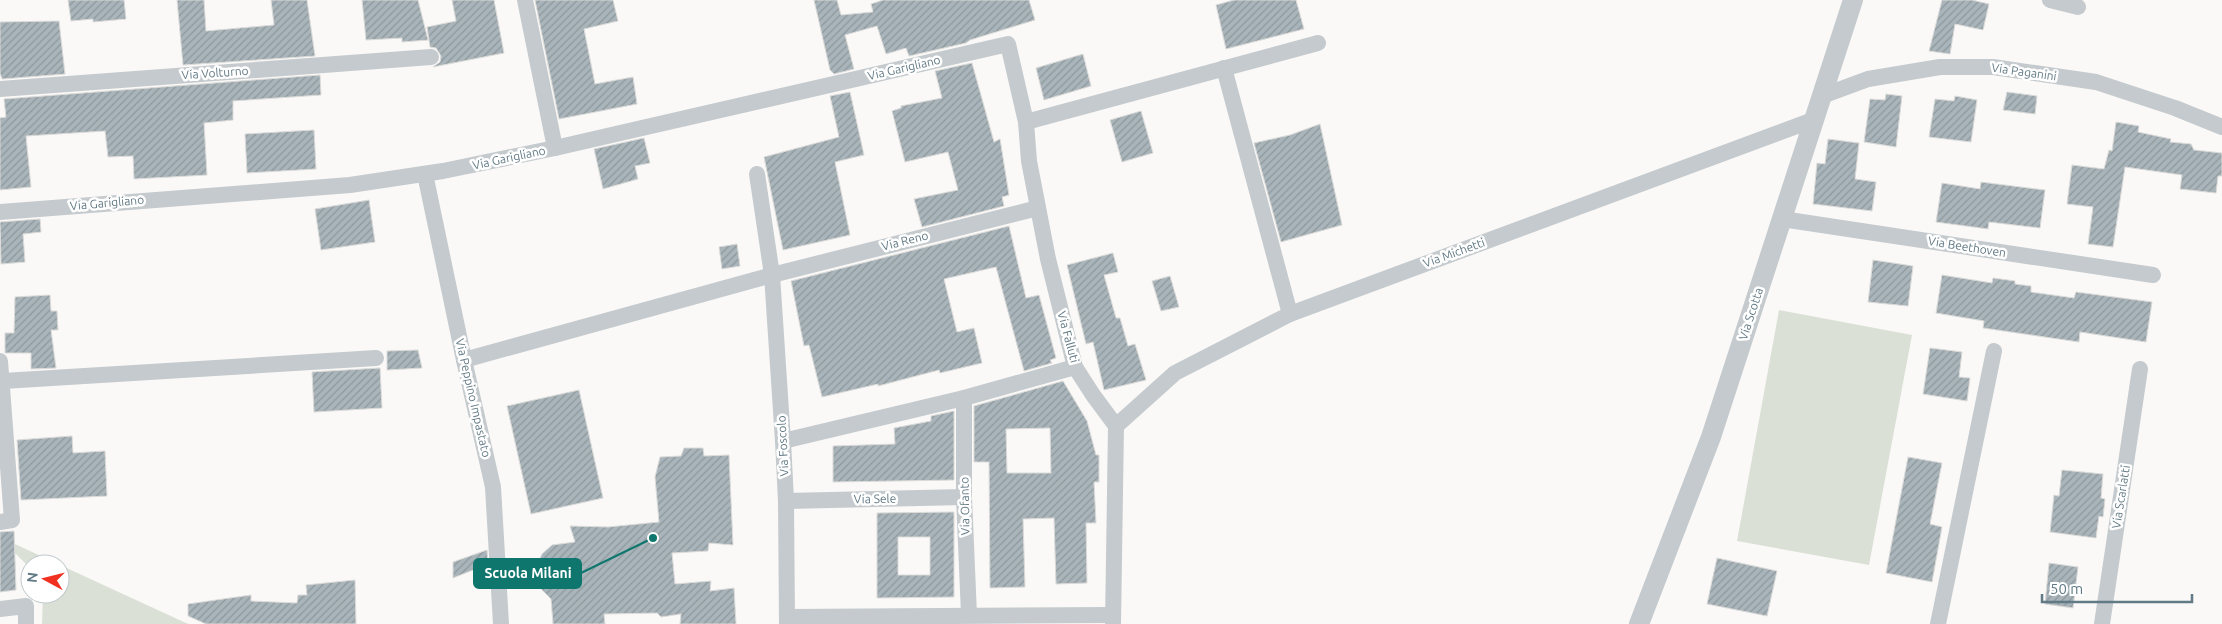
<svg xmlns="http://www.w3.org/2000/svg" width="2222" height="624" font-family="Ubuntu,sans-serif">
  <style>
    .green { fill: #dbe0d6 }
    .building { fill: url(#building-hatch); stroke: #dcdbd9; fill-rule: evenodd }
    .lines { fill: none; stroke-linecap: round; stroke-linejoin: round }
    .minor { stroke: #c4cacd; stroke-width: 16 }
    .tertiary { stroke: #c4cacd; stroke-width: 20 }
    .labels { text-anchor: middle; stroke-width: 5; stroke-linejoin: round; paint-order: stroke }
    .street-label { font-size: 12px; fill: #627a85; stroke: #fff }
    .leader { fill: none; stroke: #0f766e; stroke-width: 2 }
    .callout-dot { fill: #0f766e; stroke: #fff; stroke-width: 2 }
    .callout { fill: #0f766e; stroke: #0f766e; stroke-width: 2 }
    .callout-label { font-size: 14px; text-anchor: middle; font-weight: bold; fill: #fff }
  </style>
  <defs>
    <pattern id="building-hatch" width="6" height="6" patternUnits="userSpaceOnUse" patternTransform="scale(1.25)"><rect width="6" height="6" fill="#a9b5ba"/><path d="M-1 1l2-2M0 6l6-6M5 7l2-2" fill="none" stroke="#8d989d"/></pattern>
  </defs>
  <rect width="100%" height="100%" fill="#faf9f7"/>
  <g class="green">
    <polygon points="1779,310 1912,335 1869,565 1737,541"/>
    <polygon points="0,537 58,564 30,564 30,568 16,554 0,547"/>
    <polygon points="60,565 186,623 189,624 42,624 43,594 60,594"/>
  </g>
  <g class="building">
    <polygon points="68,0 124,0 126,19 93,22 93,19 71,21"/>
    <polygon points="177,0 204,0 206,31 274,25 271,0 307,0 315,56 183,65"/>
    <polygon points="362,0 418,0 428,40 402,42 402,38 366,40"/>
    <polygon points="452,0 494,0 504,53 433,67 440,62 441,56 436,48 430,47 427,27 456,21"/>
    <polygon points="535,0 613,0 618,21 584,29 595,84 633,77 637,104 559,119"/>
    <polygon points="814,0 837,0 841,15 873,12 871,4 883,0 1029,0 1035,20 970,40 966,43 909,56 906,48 886,54 877,26 845,35 854,69 834,74 830,70"/>
    <polygon points="1234,0 1296,0 1304,29 1226,49 1216,5"/>
    <polygon points="1942,0 1972,0 1989,4 1983,30 1955,24 1950,54 1929,51"/>
    <polygon points="59,21 65,74 2,79 0,73 0,22"/>
    <polygon points="1083,54 1091,86 1044,100 1036,68"/>
    <polygon points="972,63 994,142 1000,139 1009,195 1002,197 1004,206 922,227 914,199 958,190 948,152 905,162 892,111 901,108 901,106 942,98 935,71"/>
    <polygon points="320,75 321,95 233,101 233,120 204,123 207,175 134,179 133,156 108,157 105,131 26,136 31,187 0,190 0,118 6,117 4,99"/>
    <polygon points="850,92 864,155 835,162 850,235 783,250 764,157 839,137 830,96"/>
    <polygon points="2007,92 2037,96 2035,114 2003,110"/>
    <polygon points="1886,94 1902,96 1896,147 1864,142 1870,99 1885,100"/>
    <polygon points="1955,96 1977,100 1971,142 1929,137 1935,99 1954,101"/>
    <polygon points="1141,111 1153,153 1122,162 1110,120"/>
    <polygon points="2116,122 2139,126 2138,132 2171,139 2170,142 2191,144 2194,150 2222,153 2222,176 2218,176 2216,193 2180,189 2182,175 2125,167 2113,247 2088,244 2093,207 2067,204 2072,165 2104,169 2109,150 2112,151"/>
    <polygon points="1320,124 1342,225 1281,242 1254,143 1290,135"/>
    <polygon points="314,130 316,169 247,173 245,134"/>
    <polygon points="644,138 650,163 635,166 638,179 603,189 594,149"/>
    <polygon points="1828,139 1859,143 1855,179 1876,182 1872,211 1813,204 1817,163 1825,164"/>
    <polygon points="1981,182 2045,190 2040,228 1989,222 1988,229 1936,222 1942,183 1980,189"/>
    <polygon points="369,200 375,242 321,250 315,209"/>
    <polygon points="40,219 41,232 23,234 25,262 1,264 0,222"/>
    <polygon points="1009,226 1026,298 1039,295 1056,358 1050,360 1052,363 1024,371 996,267 944,279 957,332 974,328 982,363 940,373 939,370 878,386 878,384 822,397 809,345 804,346 791,281"/>
    <polygon points="737,244 740,266 722,269 719,247"/>
    <polygon points="1113,253 1118,272 1104,275 1116,318 1120,318 1128,346 1135,344 1146,380 1104,390 1093,342 1086,344 1067,265"/>
    <polygon points="1873,260 1913,266 1908,306 1868,302"/>
    <polygon points="1942,275 1992,283 1993,278 2015,281 2015,284 2031,286 2031,292 2074,298 2076,292 2152,302 2146,342 2080,332 2079,342 1983,328 1984,321 1936,313"/>
    <polygon points="1170,276 1179,307 1161,311 1152,281"/>
    <polygon points="50,295 51,311 57,311 58,330 51,330 56,368 31,369 31,353 5,353 5,333 14,333 15,297"/>
    <polygon points="1930,348 1962,352 1959,377 1970,378 1967,401 1923,394"/>
    <polygon points="418,350 422,368 387,370 387,351"/>
    <polygon points="380,368 382,408 314,412 312,372"/>
    <path d="M1063 381 1087 421 1096 455H1099V482H1094L1096 523H1086L1087 583 1056 584 1054 518 1023 519 1025 587 990 588 989 462H974V406ZM1050 428 1051 473H1007L1006 429Z"/>
    <polygon points="579,390 603,498 531,514 507,406"/>
    <polygon points="954,411 954,480 833,482 833,446 895,444 894,428 931,421 931,416"/>
    <polygon points="72,436 73,453 105,451 107,496 21,500 17,440"/>
    <polygon points="684,448 703,448 704,456 729,455 733,545 709,543 708,551 672,553 675,584 711,581 710,591 734,588 736,624 680,624 681,614 661,617 657,613 604,614 605,624 553,624 551,599 539,587 535,569 542,554 552,545 575,542 570,526 608,527 659,522 655,477 660,457 681,456"/>
    <polygon points="1908,457 1942,463 1930,524 1942,527 1932,582 1886,573"/>
    <polygon points="2062,470 2103,474 2101,498 2105,499 2103,517 2099,516 2096,538 2050,532 2054,495 2059,496"/>
    <path d="M954 512V597L877 598V513ZM898 537H930V575H898Z"/>
    <polygon points="14,531 16,590 0,592 0,532"/>
    <polygon points="487,550 488,564 453,578 453,562"/>
    <polygon points="1717,558 1777,571 1767,616 1707,604"/>
    <polygon points="2049,563 2078,567 2073,608 2045,604"/>
    <polygon points="355,580 356,624 206,624 188,616 188,604 251,595 251,601 297,603 298,595 307,595 306,585"/>
  </g>
  <g class="lines">
    <g class="minor">
      <polyline points="525,0 555,148"/>
      <polyline points="2050,0 2078,7"/>
      <polyline points="1224,68 1290,314"/>
      <polyline points="0,89 431,57"/>
      <polyline points="1822,96 1868,79 1940,67 1993,67 2096,82 2175,108 2222,127"/>
      <polyline points="1026,122 1318,43"/>
      <polyline points="425,174 464,360 493,487 501,624"/>
      <polyline points="757,174 772,275 783,441 786,501 787,624"/>
      <polyline points="0,212 350,185 443,171 555,148 1008,44 1026,122 1029,161 1048,259 1075,367 1093,395 1116,426 1113,624"/>
      <polyline points="1782,219 2153,275"/>
      <polyline points="464,360 772,275 1038,208"/>
      <polyline points="0,361 12,520 0,522"/>
      <polyline points="3,381 376,358"/>
      <polyline points="964,398 964,497 969,615"/>
      <polyline points="1116,426 1175,373 1290,314 1813,120"/>
      <polyline points="783,441 964,398 1075,367"/>
      <polyline points="786,501 964,497"/>
      <polyline points="0,609 26,606 26,624"/>
      <polyline points="787,617 1113,615"/>
      <polyline points="1938,624 1994,351"/>
      <polyline points="2102,624 2140,369"/>
    </g>
    <polyline class="tertiary" points="1639,624 1711,437 1853,0"/>
  </g>
  <g class="labels">
    <g class="street-label">
      <text transform="translate(904 68) rotate(-13)" y="4">Via Garigliano</text>
      <text transform="translate(2024 72) rotate(8)" y="4">Via Paganini</text>
      <text transform="translate(215 73) rotate(-4)" y="4">Via Volturno</text>
      <text transform="translate(509 158) rotate(-12)" y="4">Via Garigliano</text>
      <text transform="translate(107 203) rotate(-5)" y="4">Via Garigliano</text>
      <text transform="translate(905 241) rotate(-14)" y="4">Via Reno</text>
      <text transform="translate(1967 247) rotate(9)" y="4">Via Beethoven</text>
      <text transform="translate(1454 253) rotate(-20)" y="4">Via Michetti</text>
      <text transform="translate(1751 314) rotate(-72)" y="4">Via Scotta</text>
      <text transform="translate(1068 337) rotate(75)" y="4">Via Falluti</text>
      <text transform="translate(473 398) rotate(77)" y="4">Via Peppino Impastato</text>
      <text transform="translate(783 446) rotate(-93)" y="4">Via Foscolo</text>
      <text transform="translate(2121 497) rotate(-81)" y="4">Via Scarlatti</text>
      <text transform="translate(875 499) rotate(-1)" y="4">Via Sele</text>
      <text transform="translate(965 506) rotate(-91)" y="4">Via Ofanto</text>
    </g>
  </g>
  <path class="leader" d="M653 538L581 573"/>
  <circle class="callout-dot" cx="653" cy="538" r="5"/>
  <rect class="callout" x="474" y="559" width="107" height="29" rx="5"/>
  <g class="callout-label">
    <text x="528" y="578">Scuola Milani</text>
  </g>
  <g transform="translate(45 579) rotate(277)"><circle r="24" fill="#ffffff" stroke="#c0cace"/>
  <path d="M0-4L9 19L0 12L-9 19Z" fill="#f03121"/>
  <text y="-8" font-size="14" font-weight="bold" text-anchor="middle" fill="#627a85">N</text>
  </g>
  <path d="M2042 594v8h150v-8" fill="none" stroke="#627a85" stroke-width="2.5"/>
  <text x="2050" y="594" font-size="15" fill="#627a85" stroke="#ffffff" stroke-width="4" paint-order="stroke">50 m</text>
</svg>
